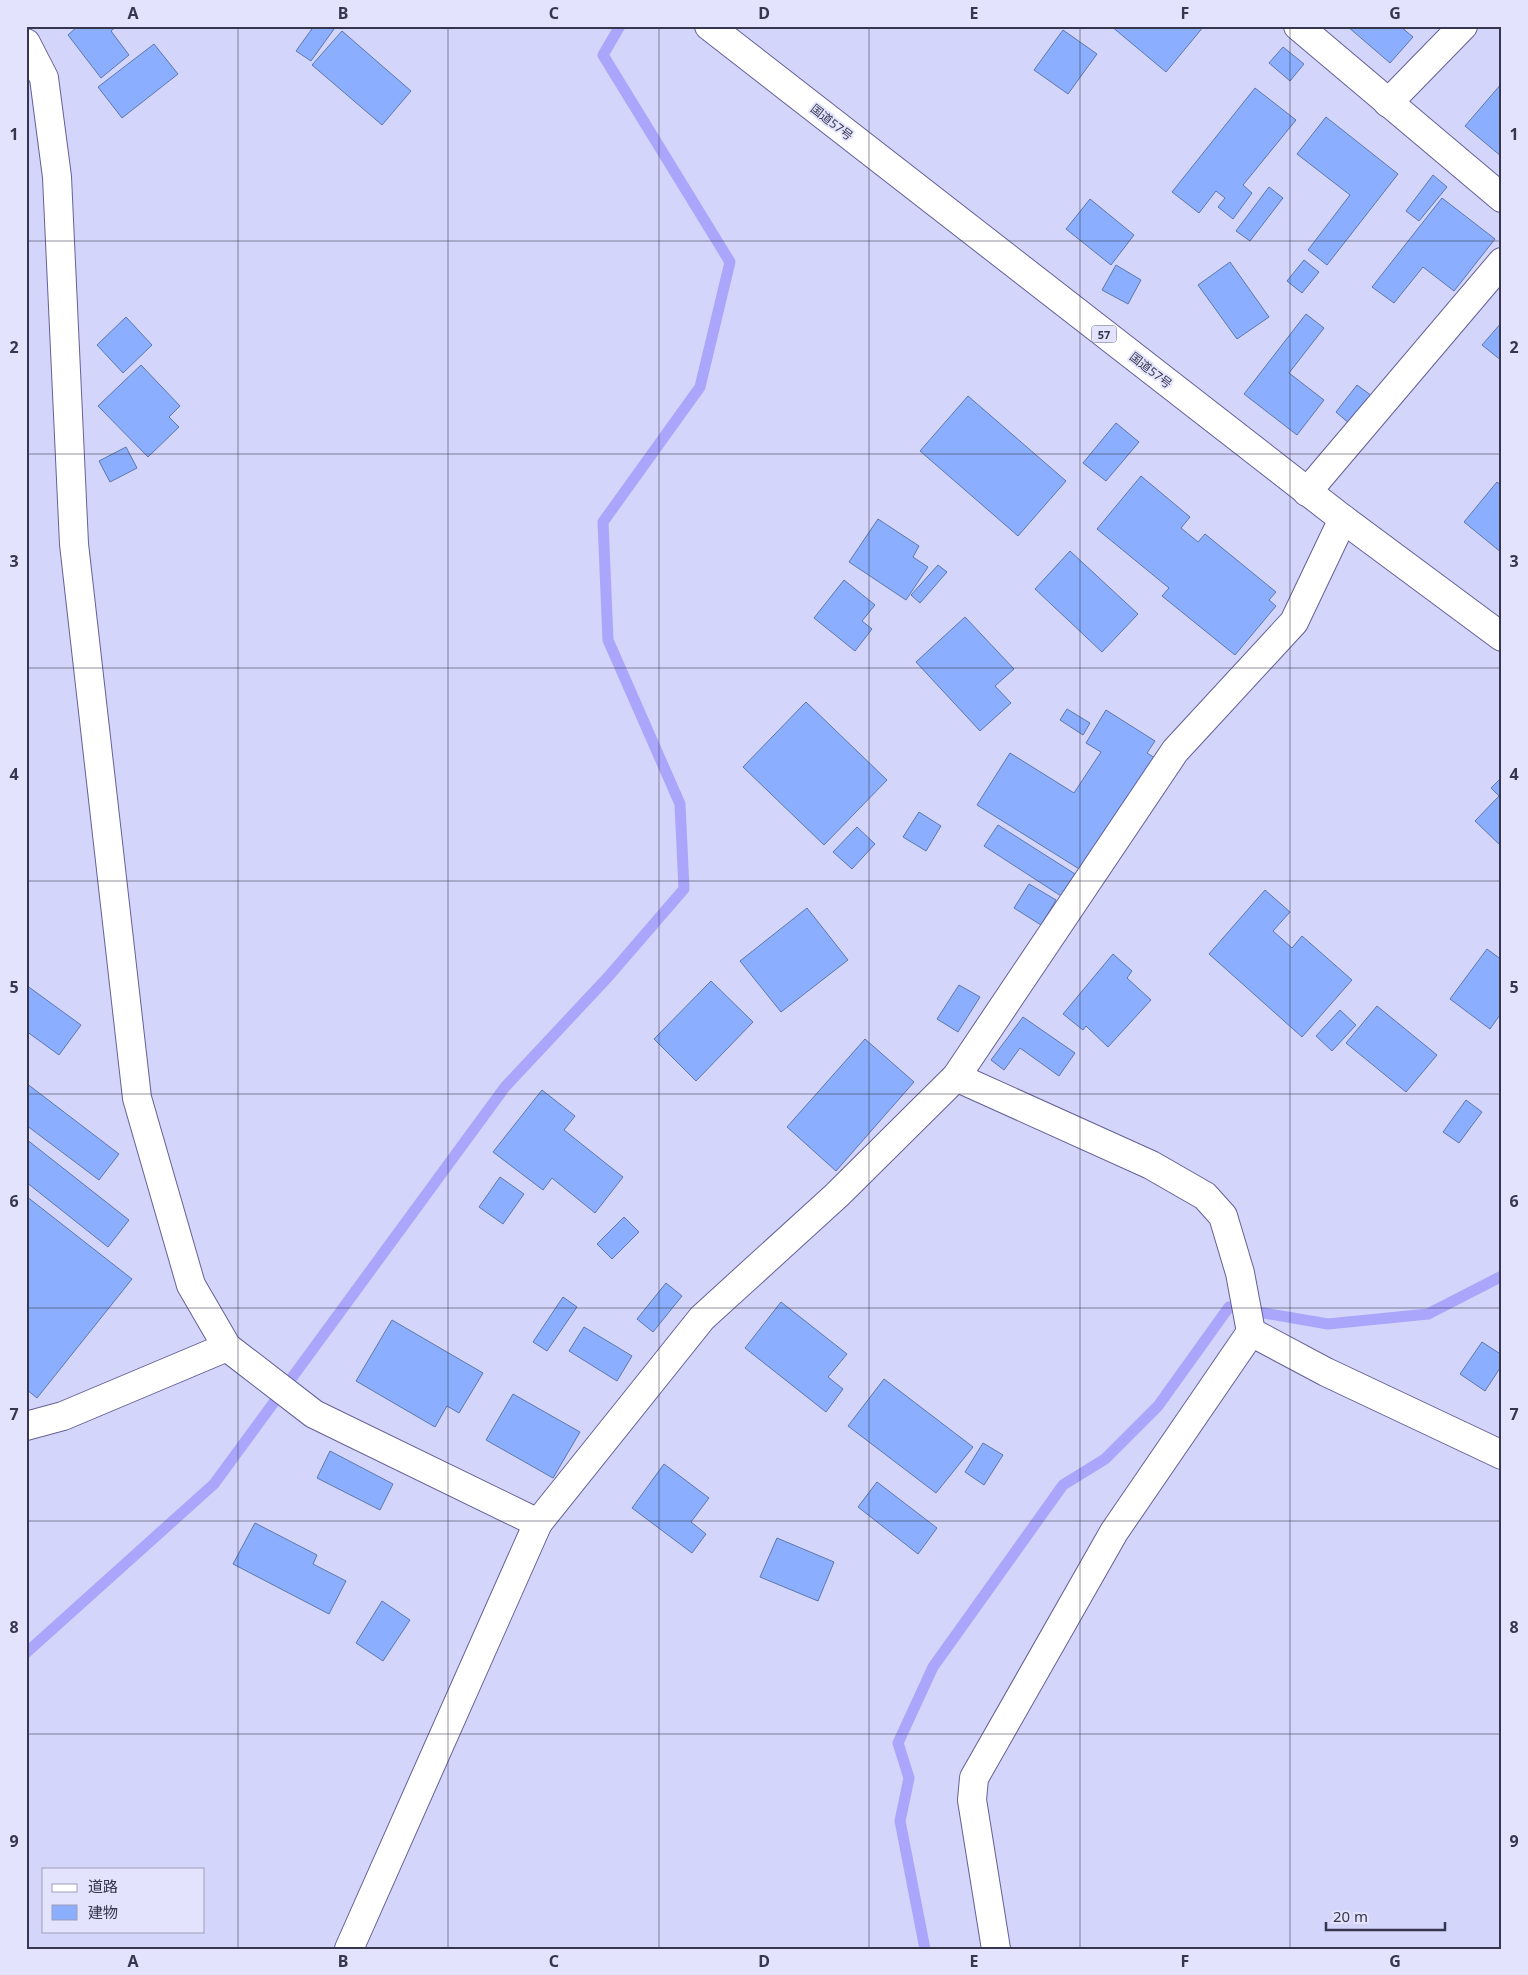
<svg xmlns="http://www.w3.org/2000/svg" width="1528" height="1975" font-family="'Noto Sans','Noto Sans JP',sans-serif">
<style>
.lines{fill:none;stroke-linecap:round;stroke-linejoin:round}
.stream{stroke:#a9a6fb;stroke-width:11}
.building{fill:#8baffe;stroke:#5e77ab}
.minor-casing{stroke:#636198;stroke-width:30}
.trunk-casing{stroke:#636198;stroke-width:30}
.minor{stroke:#fff;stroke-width:28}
.trunk{stroke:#fff;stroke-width:28}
.grid{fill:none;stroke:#36364e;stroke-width:1;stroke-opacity:0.55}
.labels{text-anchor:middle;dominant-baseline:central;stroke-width:4;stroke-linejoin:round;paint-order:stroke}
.shield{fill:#e3e3fd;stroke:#6a6a82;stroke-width:1}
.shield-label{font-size:11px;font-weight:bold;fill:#36364e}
.street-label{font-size:12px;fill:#36364e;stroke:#e3e3fd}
.neatline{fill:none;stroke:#36364e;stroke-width:2}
.grid-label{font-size:16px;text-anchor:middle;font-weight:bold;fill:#36364e}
</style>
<rect width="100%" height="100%" fill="#d4d5fa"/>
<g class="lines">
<g class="stream">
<path d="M 26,1653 L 214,1484 L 505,1087 L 608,977 L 684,889 L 680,804 L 608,640 L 603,522 L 700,387 L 730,262 L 603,55 L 620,26"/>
<path d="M 925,1949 L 900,1821 L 909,1778 L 898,1743 L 933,1667 L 1063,1485 L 1105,1459 L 1158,1406 L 1229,1307 L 1328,1324 L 1428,1314 L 1502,1276"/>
</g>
</g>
<g class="building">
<path d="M 78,26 L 117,26 L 111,31 L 129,55 L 101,78 L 68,35 Z"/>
<path d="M 314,26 L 330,26 L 334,29 L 311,61 L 296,51 Z"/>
<path d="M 1111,26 L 1204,26 L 1166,72 Z"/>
<path d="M 1347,26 L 1400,26 L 1413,37 L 1390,63 Z"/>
<path d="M 1063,30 L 1097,54 L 1068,94 L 1034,70 Z"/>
<path d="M 342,31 L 411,91 L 382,125 L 312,65 Z"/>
<path d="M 154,44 L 178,74 L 122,118 L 98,87 Z"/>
<path d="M 1283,47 L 1304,64 L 1290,81 L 1269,63 Z"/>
<path d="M 1502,83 L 1502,157 L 1465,126 Z"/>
<path d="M 1255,88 L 1296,120 L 1243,185 L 1252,193 L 1233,219 L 1218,207 L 1225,198 L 1216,191 L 1199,213 L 1172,192 Z"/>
<path d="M 1326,117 L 1398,174 L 1327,265 L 1308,250 L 1350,195 L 1297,154 Z"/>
<path d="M 1433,175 L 1447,187 L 1419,221 L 1406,211 Z"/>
<path d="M 1269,187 L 1283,198 L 1250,241 L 1236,231 Z"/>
<path d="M 1442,198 L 1495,239 L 1454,291 L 1423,267 L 1394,303 L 1372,287 Z"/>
<path d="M 1090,199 L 1134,235 L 1111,265 L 1066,229 Z"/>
<path d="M 1304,260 L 1319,272 L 1302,293 L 1287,281 Z"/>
<path d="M 1230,262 L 1269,317 L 1237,339 L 1198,285 Z"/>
<path d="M 1116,265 L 1141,280 L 1128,304 L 1102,290 Z"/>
<path d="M 1306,314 L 1324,328 L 1289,373 L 1324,400 L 1297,435 L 1244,394 Z"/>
<path d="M 126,317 L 152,345 L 123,373 L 97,345 Z"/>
<path d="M 1502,322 L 1502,361 L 1482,345 Z"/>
<path d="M 141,365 L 180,406 L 169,417 L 179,427 L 148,457 L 98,406 Z"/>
<path d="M 1357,385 L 1372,396 L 1350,424 L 1336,412 Z"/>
<path d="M 968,396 L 1066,481 L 1018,536 L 920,451 Z"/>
<path d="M 1116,423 L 1139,442 L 1106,481 L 1083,463 Z"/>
<path d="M 126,447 L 137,468 L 110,482 L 99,461 Z"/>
<path d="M 1141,476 L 1190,517 L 1181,528 L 1198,542 L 1205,534 L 1276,592 L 1269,600 L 1276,606 L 1235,655 L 1162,596 L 1169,588 L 1097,529 Z"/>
<path d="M 1497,482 L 1502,486 L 1502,553 L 1464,522 Z"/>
<path d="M 878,519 L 919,546 L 913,557 L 928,567 L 906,600 L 849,562 Z"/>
<path d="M 1070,551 L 1138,614 L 1102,652 L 1035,589 Z"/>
<path d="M 938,565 L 947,572 L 920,603 L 911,595 Z"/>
<path d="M 844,580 L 875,605 L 862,621 L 872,629 L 855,651 L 814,618 Z"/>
<path d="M 965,617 L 1014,669 L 995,686 L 1011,703 L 980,731 L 916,662 Z"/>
<path d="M 806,702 L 887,780 L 824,845 L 743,767 Z"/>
<path d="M 1067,709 L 1090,723 L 1083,735 L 1060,720 Z"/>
<path d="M 1106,710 L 1155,741 L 1147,753 L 1155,758 L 1084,872 L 977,805 L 1010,753 L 1074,793 L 1101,752 L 1086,743 Z"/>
<path d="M 1502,777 L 1502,847 L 1475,821 L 1499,796 L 1491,788 Z"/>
<path d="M 919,812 L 941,826 L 926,851 L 903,837 Z"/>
<path d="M 998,825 L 1075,874 L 1061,896 L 984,846 Z"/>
<path d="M 857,827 L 875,844 L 852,869 L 833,852 Z"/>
<path d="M 1029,884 L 1056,900 L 1041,925 L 1014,908 Z"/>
<path d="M 1265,890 L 1290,912 L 1273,931 L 1292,948 L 1302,936 L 1352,980 L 1302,1037 L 1209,954 Z"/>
<path d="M 807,908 L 848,960 L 781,1012 L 740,961 Z"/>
<path d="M 1487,949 L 1502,960 L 1502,1012 L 1490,1029 L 1450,999 Z"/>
<path d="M 1113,954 L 1132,971 L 1127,978 L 1151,1000 L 1108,1047 L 1086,1026 L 1083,1030 L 1063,1014 Z"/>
<path d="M 711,981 L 753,1022 L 696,1081 L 654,1039 Z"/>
<path d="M 26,985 L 81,1025 L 59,1055 L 26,1031 Z"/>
<path d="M 959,985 L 980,997 L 958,1032 L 937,1019 Z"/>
<path d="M 1377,1006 L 1437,1055 L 1406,1092 L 1346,1043 Z"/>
<path d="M 1340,1010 L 1356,1025 L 1332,1051 L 1316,1036 Z"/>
<path d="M 1023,1017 L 1075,1053 L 1059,1076 L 1020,1048 L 1004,1070 L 991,1060 Z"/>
<path d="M 865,1039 L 914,1082 L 836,1171 L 787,1127 Z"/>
<path d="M 26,1083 L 119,1154 L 99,1180 L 26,1125 Z"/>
<path d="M 542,1090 L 575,1116 L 564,1130 L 623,1177 L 595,1213 L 552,1178 L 543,1190 L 493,1152 Z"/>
<path d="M 1466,1100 L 1482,1112 L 1459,1143 L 1443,1132 Z"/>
<path d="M 26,1139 L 129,1220 L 108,1247 L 26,1182 Z"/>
<path d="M 500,1177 L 524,1194 L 503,1224 L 479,1207 Z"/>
<path d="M 26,1196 L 132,1279 L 37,1398 L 26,1389 Z"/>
<path d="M 624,1217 L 639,1232 L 612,1259 L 597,1244 Z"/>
<path d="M 666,1283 L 682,1296 L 653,1332 L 637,1319 Z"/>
<path d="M 563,1297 L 577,1307 L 547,1351 L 533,1342 Z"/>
<path d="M 781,1302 L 847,1354 L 828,1377 L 843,1389 L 826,1412 L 745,1348 Z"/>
<path d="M 392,1320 L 483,1373 L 459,1413 L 447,1406 L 435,1427 L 356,1381 Z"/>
<path d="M 584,1327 L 632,1356 L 617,1381 L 569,1351 Z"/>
<path d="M 1482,1342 L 1502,1355 L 1502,1365 L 1485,1391 L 1460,1374 Z"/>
<path d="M 884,1379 L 973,1447 L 936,1493 L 848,1426 Z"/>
<path d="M 513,1394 L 580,1432 L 553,1478 L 486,1440 Z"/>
<path d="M 983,1443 L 1003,1455 L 984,1485 L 965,1472 Z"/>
<path d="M 330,1451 L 393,1484 L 380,1510 L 317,1478 Z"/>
<path d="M 664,1464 L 709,1498 L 691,1522 L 706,1534 L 692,1553 L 632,1508 Z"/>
<path d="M 877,1482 L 937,1528 L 918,1554 L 858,1507 Z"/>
<path d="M 255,1523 L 317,1555 L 313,1564 L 346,1581 L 329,1614 L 233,1564 Z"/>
<path d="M 777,1538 L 834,1562 L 818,1601 L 760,1577 Z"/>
<path d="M 382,1601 L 410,1620 L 383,1661 L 356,1643 Z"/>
</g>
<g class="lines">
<defs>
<g id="minor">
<path d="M 1298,26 L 1502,198"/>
<path d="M 26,43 L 44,78 L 57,177 L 74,544 L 137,1098 L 191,1285 L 227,1347 L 314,1414 L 538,1523"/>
<path d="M 1388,103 L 1463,26"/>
<path d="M 1307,492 L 1502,262"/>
<path d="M 956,1077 L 1151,1165 L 1205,1196 L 1223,1216 L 1240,1273 L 1251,1332 L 1326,1372 L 1502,1455"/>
<path d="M 26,1426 L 63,1416 L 227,1347"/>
<path d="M 349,1949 L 538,1523 L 702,1318 L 837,1195 L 956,1077 L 1175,751 L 1294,622 L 1343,519"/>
<path d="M 996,1949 L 972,1800 L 974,1778 L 1114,1532 L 1251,1332"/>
</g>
<path id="trunk" d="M 709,26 L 1343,519 L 1502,637"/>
</defs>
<use href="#minor" class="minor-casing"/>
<use href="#trunk" class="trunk-casing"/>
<use href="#minor" class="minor"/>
<use href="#trunk" class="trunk"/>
</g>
<path class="grid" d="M 238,26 L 238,1949M 448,26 L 448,1949M 659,26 L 659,1949M 869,26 L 869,1949M 1080,26 L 1080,1949M 1290,26 L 1290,1949M 26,241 L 1502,241M 26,454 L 1502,454M 26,668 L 1502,668M 26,881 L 1502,881M 26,1094 L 1502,1094M 26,1308 L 1502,1308M 26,1521 L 1502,1521M 26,1734 L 1502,1734"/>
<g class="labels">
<rect class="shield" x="1091.5" y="325.5" width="25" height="17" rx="4"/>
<g class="shield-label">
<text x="1104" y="334">57</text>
</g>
<g class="street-label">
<text transform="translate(832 122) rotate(38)">国道57号</text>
<text transform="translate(1151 370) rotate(38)">国道57号</text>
</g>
</g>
<rect width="1528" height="1975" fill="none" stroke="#e3e3fd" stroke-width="55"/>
<rect x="42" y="1868" width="162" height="65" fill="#e3e3fd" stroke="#9e9eb7"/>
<rect x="52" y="1884" width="25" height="8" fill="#ffffff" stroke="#9e9eb7"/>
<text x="88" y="1892" font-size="15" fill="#36364e">道路</text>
<rect x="52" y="1905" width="25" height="15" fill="#8baffe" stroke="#9e9eb7"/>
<text x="88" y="1918" font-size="15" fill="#36364e">建物</text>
<path d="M1326 1922v8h119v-8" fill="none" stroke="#36364e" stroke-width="2.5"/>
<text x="1333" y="1922" font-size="15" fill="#36364e" stroke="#e3e3fd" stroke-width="4" paint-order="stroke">20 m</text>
<rect x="28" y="28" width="1472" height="1920" class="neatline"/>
<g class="grid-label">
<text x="133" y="19">A</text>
<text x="343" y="19">B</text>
<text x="554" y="19">C</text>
<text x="764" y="19">D</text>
<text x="974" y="19">E</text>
<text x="1185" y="19">F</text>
<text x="1395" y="19">G</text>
<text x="14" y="140">1</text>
<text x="1514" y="140">1</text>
<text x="14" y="353">2</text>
<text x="1514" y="353">2</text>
<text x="14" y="567">3</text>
<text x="1514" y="567">3</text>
<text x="14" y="780">4</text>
<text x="1514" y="780">4</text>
<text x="14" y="993">5</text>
<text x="1514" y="993">5</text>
<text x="14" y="1207">6</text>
<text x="1514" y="1207">6</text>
<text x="14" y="1420">7</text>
<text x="1514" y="1420">7</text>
<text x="14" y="1633">8</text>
<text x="1514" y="1633">8</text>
<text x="14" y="1847">9</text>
<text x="1514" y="1847">9</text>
<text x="133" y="1967">A</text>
<text x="343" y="1967">B</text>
<text x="554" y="1967">C</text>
<text x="764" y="1967">D</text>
<text x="974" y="1967">E</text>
<text x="1185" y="1967">F</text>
<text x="1395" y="1967">G</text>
</g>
</svg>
